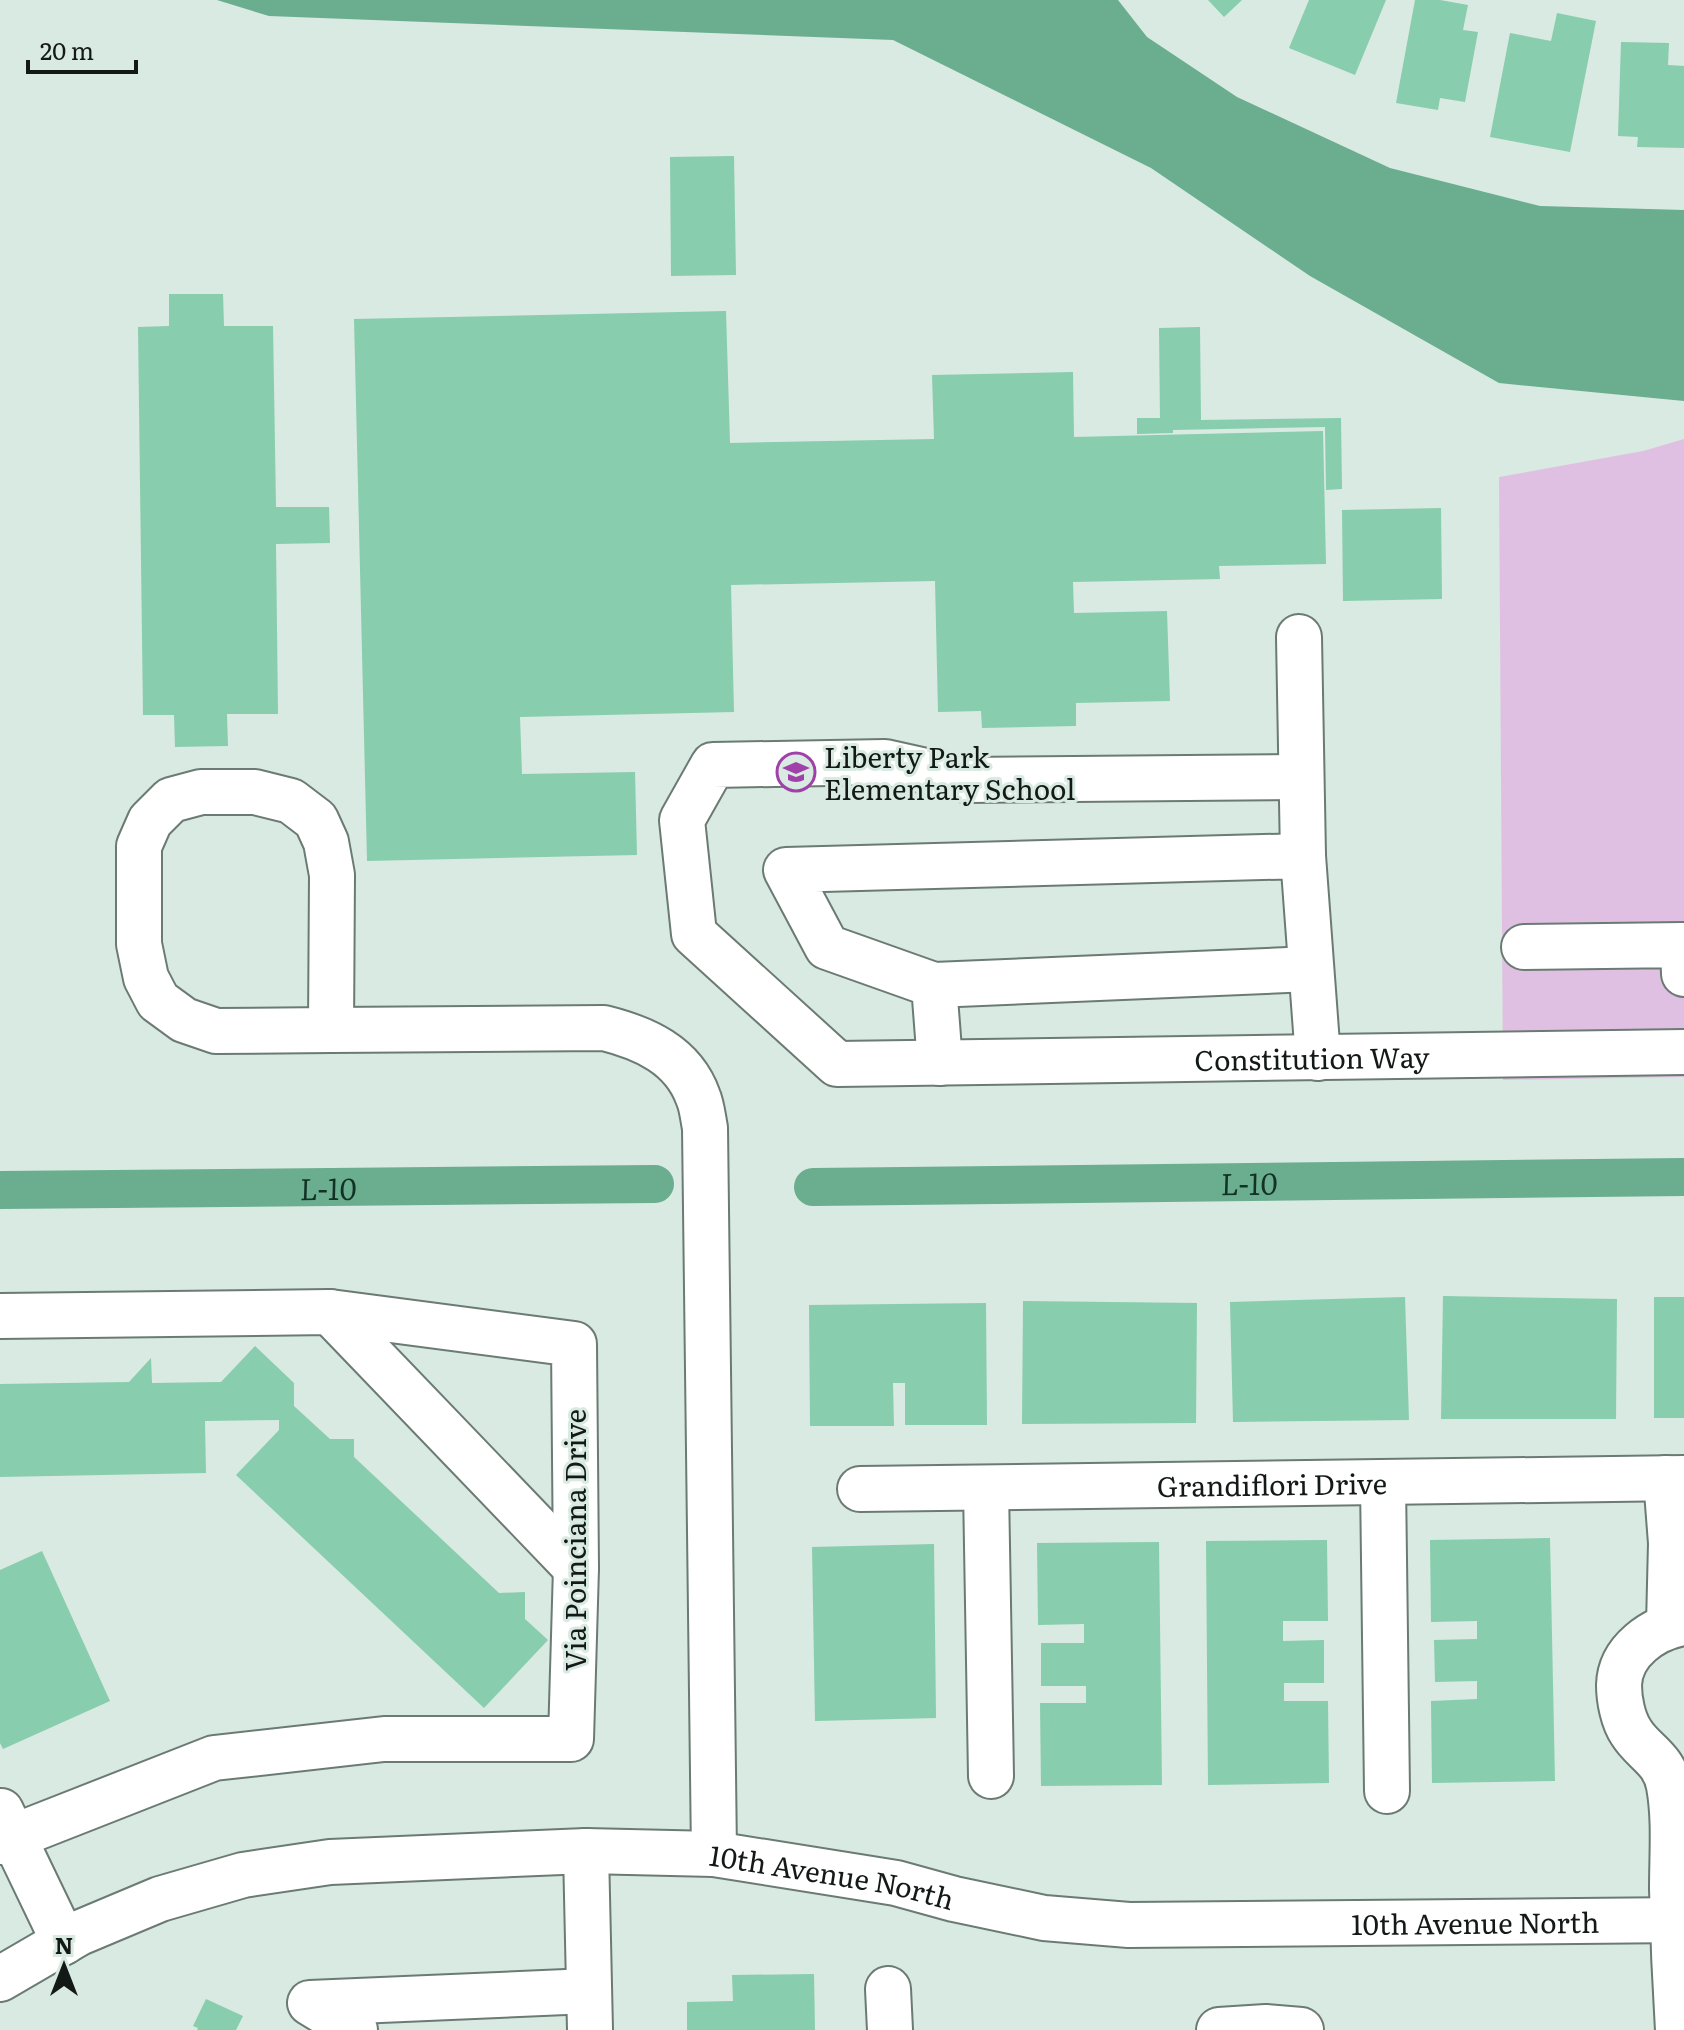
<svg xmlns="http://www.w3.org/2000/svg" width="1684" height="2030" font-family="Literata,serif">
<style>
.green{fill:#e0c0e2}
.water{fill:#6aad8f}
.lines{fill:none;stroke-linecap:round;stroke-linejoin:round}
.canal{stroke:#6aad8f;stroke-width:38}
.building{fill:#88cdad}
.minor-casing{stroke:#6b7b73;stroke-width:48}
.minor{stroke:#fff;stroke-width:44}
.labels{text-anchor:middle;dominant-baseline:central;stroke-width:6;stroke-linejoin:round;paint-order:stroke}
.poi-label{font-size:28px;fill:#131916;stroke:#d8eae1;text-anchor:start}
.street-label{font-size:28px;fill:#131916;stroke:#d8eae1}
.water-label{font-size:30px;font-style:italic;fill:#123225;stroke:#d8eae1}
</style>
<rect width="100%" height="100%" fill="#d8eae1"/>
<path class="green" d="M 1684,439 L 1684,1077 L 1503,1080 L 1499,477 L 1643,451 Z"/>
<path class="water" d="M 217,0 L 1118,0 L 1147,37 L 1237,97 L 1390,168 L 1540,206 L 1684,210 L 1684,401 L 1499,383 L 1310,276 L 1151,168 L 893,40 L 269,16 Z"/>
<g class="lines">
<g class="canal">
<path id="s1" d="M 813,1187 L 1684,1177"/>
<path id="s2" d="M 0,1190 L 655,1184"/>
</g>
</g>
<g class="building">
<path d="M 1208,0 L 1242,0 L 1224,17 Z"/>
<path d="M 1309,0 L 1386,0 L 1355,75 L 1289,48 Z"/>
<path d="M 1415,0 L 1440,0 L 1468,5 L 1463,30 L 1478,32 L 1465,102 L 1440,98 L 1438,110 L 1396,103 Z"/>
<path d="M 1557,13 L 1596,21 L 1570,152 L 1490,137 L 1510,33 L 1551,41 Z"/>
<path d="M 1621,42 L 1669,43 L 1668,65 L 1684,66 L 1684,148 L 1637,147 L 1638,137 L 1618,136 Z"/>
<path d="M 734,156 L 736,275 L 671,276 L 670,157 Z"/>
<path d="M 169,294 L 223,294 L 224,326 L 273,326 L 276,507 L 329,507 L 330,543 L 276,544 L 278,714 L 227,714 L 228,746 L 175,747 L 174,715 L 143,715 L 138,327 L 169,326 Z"/>
<path d="M 726,311 L 730,443 L 934,439 L 932,375 L 1073,372 L 1074,437 L 1323,431 L 1326,564 L 1219,566 L 1220,579 L 1073,582 L 1074,613 L 1167,611 L 1170,701 L 1076,703 L 1076,726 L 982,728 L 981,711 L 938,712 L 935,581 L 731,585 L 734,712 L 520,717 L 522,774 L 635,772 L 637,855 L 367,861 L 354,319 Z"/>
<path d="M 1200,327 L 1201,420 L 1341,418 L 1342,489 L 1326,490 L 1325,427 L 1173,430 L 1173,433 L 1137,434 L 1137,418 L 1160,418 L 1159,328 Z"/>
<path d="M 1441,508 L 1442,599 L 1343,601 L 1342,510 Z"/>
<path d="M 1443,1296 L 1617,1299 L 1616,1419 L 1441,1419 Z"/>
<path d="M 1405,1297 L 1409,1420 L 1233,1422 L 1230,1302 Z"/>
<rect x="1654" y="1297" width="30" height="121"/>
<path d="M 1023,1301 L 1197,1303 L 1196,1423 L 1022,1424 Z"/>
<path d="M 986,1303 L 987,1425 L 905,1425 L 905,1383 L 893,1383 L 894,1426 L 810,1426 L 809,1305 Z"/>
<path d="M 255,1346 L 294,1383 L 294,1406 L 330,1439 L 354,1439 L 354,1457 L 499,1593 L 525,1592 L 525,1619 L 548,1640 L 484,1708 L 236,1475 L 279,1430 L 279,1420 L 205,1421 L 206,1473 L 0,1477 L 0,1384 L 129,1382 L 151,1358 L 152,1383 L 221,1382 Z"/>
<path d="M 1550,1538 L 1555,1781 L 1432,1783 L 1431,1701 L 1477,1699 L 1477,1681 L 1435,1682 L 1434,1640 L 1477,1639 L 1477,1621 L 1431,1622 L 1430,1540 Z"/>
<path d="M 1327,1540 L 1328,1621 L 1283,1621 L 1283,1641 L 1324,1640 L 1324,1683 L 1284,1683 L 1284,1701 L 1328,1701 L 1329,1783 L 1208,1785 L 1206,1541 Z"/>
<path d="M 1159,1542 L 1162,1785 L 1041,1786 L 1040,1703 L 1086,1703 L 1086,1686 L 1041,1686 L 1041,1643 L 1084,1643 L 1084,1624 L 1038,1625 L 1037,1543 Z"/>
<path d="M 934,1544 L 936,1718 L 815,1721 L 812,1547 Z"/>
<path d="M 42,1551 L 110,1701 L 3,1749 L 0,1743 L 0,1570 Z"/>
<path d="M 814,1974 L 815,2030 L 687,2030 L 687,2002 L 733,2001 L 732,1975 Z"/>
<path d="M 206,1999 L 243,2016 L 236,2030 L 197,2030 L 198,2028 L 193,2026 Z"/>
</g>
<g class="lines">
<defs>
<g id="minor">
<path d="M 1299,637 L 1303,856"/>
<path id="s3" d="M 1301,777 L 966,780 L 885,762 L 713,765 L 682,820 L 694,934 L 837,1064 L 1684,1052"/>
<path d="M 1524,947 L 1683,945 L 1684,974"/>
<path d="M 934,985 L 1311,969"/>
<path d="M 331,1030 L 332,875 L 326,842 L 316,820 L 291,801 L 255,792 L 201,792 L 171,800 L 150,821 L 139,846 L 139,944 L 146,978 L 158,1001 L 184,1020 L 216,1031 L 331,1030 L 604,1028 C 644,1038 683,1055 698,1097 C 702,1106 703,1118 705,1128 L 714,1854"/>
<path d="M 940,1063 L 934,985 L 827,947 L 786,870 L 1303,856 L 1318,1058"/>
<path d="M 330,1312 L 576,1568"/>
<path d="M 0,1316 L 330,1312 L 574,1344 L 576,1568 L 571,1739 L 384,1739 L 214,1758 L 0,1842"/>
<path d="M 1666,1478 L 1671,1543 L 1669,1625"/>
<path d="M 1383,1482 L 1387,1791"/>
<path d="M 986,1488 L 991,1776"/>
<path id="s4" d="M 860,1489 L 1684,1478"/>
<path d="M 1,1811 L 64,1942"/>
<path d="M 586,1851 L 590,2030"/>
<path id="s5" d="M 0,1979 L 79,1933 L 160,1899 L 243,1875 L 330,1862 L 586,1851 L 714,1854 L 896,1883 L 954,1899 L 1044,1918 L 1129,1925 L 1684,1920"/>
<path d="M 888,1989 L 890,2030"/>
<path d="M 355,2030 L 310,2003 L 589,1991"/>
<path d="M 1219,2030 L 1266,2027 L 1301,2030"/>
<path d="M 1678,2030 C 1675,1983 1673,1936 1672,1889 C 1672,1855 1675,1819 1669,1786 C 1664,1758 1643,1752 1631,1732 C 1623,1720 1619,1700 1619,1685 C 1620,1651 1653,1628 1684,1623"/>
</g>
</defs>
<use href="#minor" class="minor-casing"/>
<use href="#minor" class="minor"/>
</g>
<defs>
<symbol id="school-ring" viewBox="-11 -11 22 22"><circle r="9.5" fill="#d8eae1" stroke="#a041a9" stroke-width="1.5"/><path d="M0-5L7-2L0 1L-7-2ZM-4 1L0 2.5L4 1V4Q0 6-4 4Z" fill="#a041a9"/></symbol>
</defs>
<g fill-rule="evenodd">
<use href="#school-ring" x="774" y="750" width="44" height="44"/>
</g>
<g class="labels">
<g class="poi-label">
<text x="824" y="756">Liberty Park<tspan x="824" dy="32">Elementary School</tspan></text>
</g>
<g class="street-label">
<text stroke="none"><textPath href="#s3" startOffset="1436">Constitution Way</textPath></text>
<text stroke="none"><textPath href="#s4" startOffset="412">Grandiflori Drive</textPath></text>
<text transform="translate(574 1540) rotate(-90)">Via Poinciana Drive</text>
<text stroke="none"><textPath href="#s5" startOffset="858">10th Avenue North</textPath></text>
<text stroke="none"><textPath href="#s5" startOffset="1506">10th Avenue North</textPath></text>
</g>
<g class="water-label">
<text stroke="none"><textPath href="#s1" startOffset="436">L-10</textPath></text>
<text stroke="none"><textPath href="#s2" startOffset="328">L-10</textPath></text>
</g>
</g>
<g transform="translate(64 1966)" stroke="#d8eae1" stroke-width="6" paint-order="stroke">
<path d="M0-6L14 30L0 20L-14 30Z" fill="#131916"/>
<text y="-12" font-size="22" font-weight="bold" text-anchor="middle" fill="#131916">N</text>
</g>
<path d="M28 60v12h108v-12" fill="none" stroke="#131916" stroke-width="4"/>
<text x="40" y="60" font-size="24" fill="#131916" stroke="#d8eae1" stroke-width="6" paint-order="stroke">20 m</text>
</svg>
